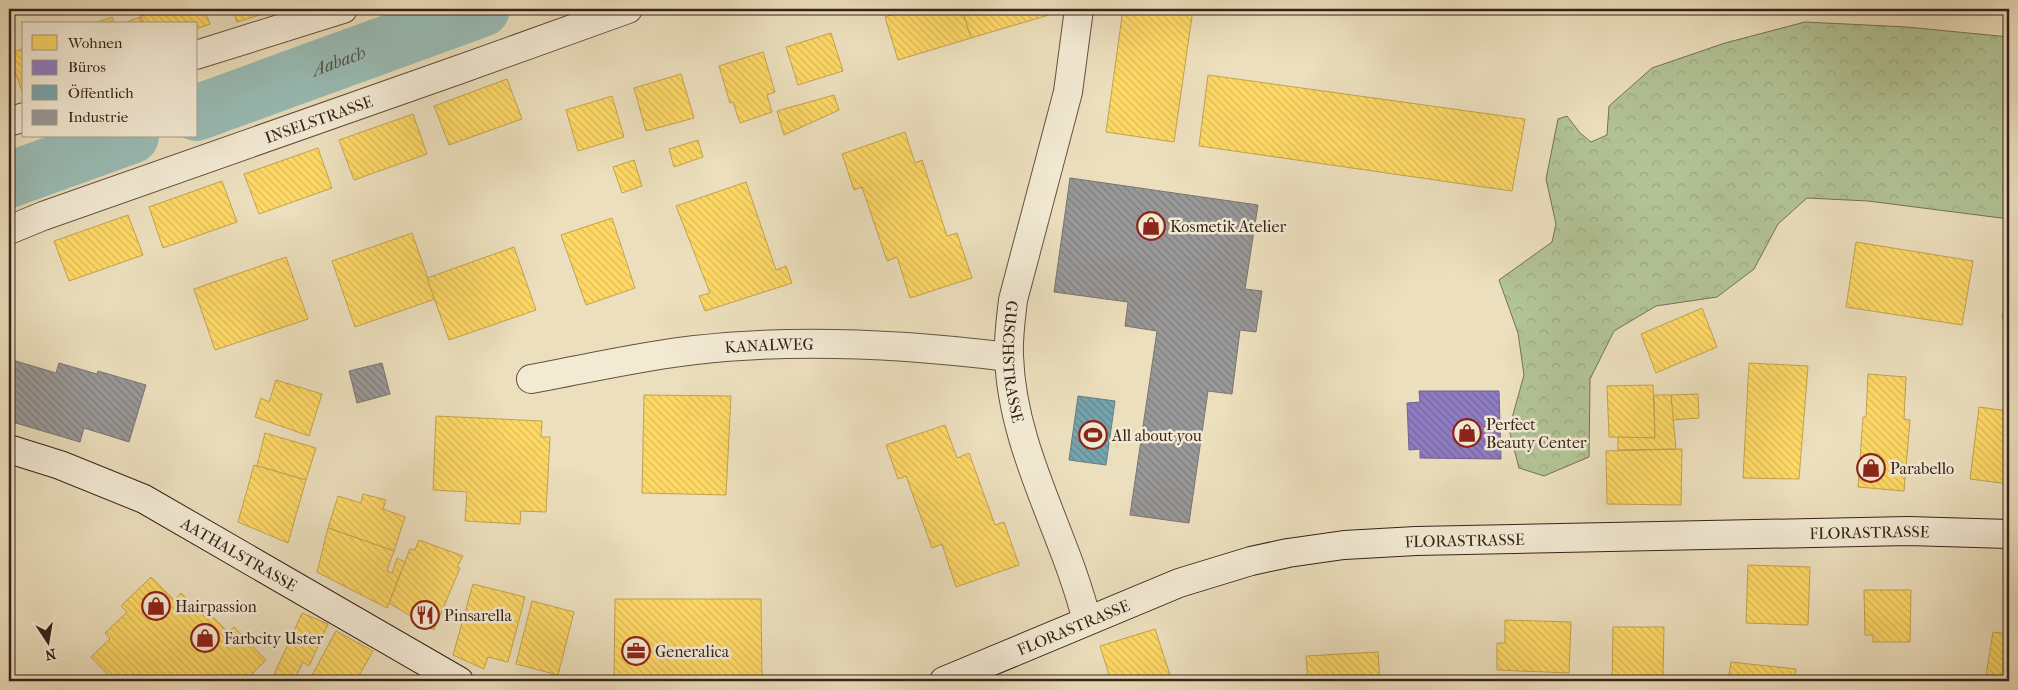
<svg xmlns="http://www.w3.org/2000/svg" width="2018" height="690" font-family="'IM FELL French Canon',serif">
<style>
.forest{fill:url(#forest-crowns);stroke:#747257}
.homes{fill:url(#homes-back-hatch);stroke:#c3a24f}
.offices{fill:url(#offices-back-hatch);stroke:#746190}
.public{fill:url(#public-back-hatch);stroke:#637e82}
.industry{fill:url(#industry-back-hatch);stroke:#7b7573}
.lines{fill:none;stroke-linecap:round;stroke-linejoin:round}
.river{stroke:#99bcb5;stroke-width:56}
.minor-casing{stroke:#645142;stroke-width:30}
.secondary-casing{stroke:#362219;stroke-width:30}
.minor{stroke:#f3ead4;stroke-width:28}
.secondary{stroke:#f3ead4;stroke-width:28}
.labels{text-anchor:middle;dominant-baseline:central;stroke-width:5;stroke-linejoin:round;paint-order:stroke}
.street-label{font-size:16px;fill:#362219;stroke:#f3ead4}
.poi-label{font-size:16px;fill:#362219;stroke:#f3ead4;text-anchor:start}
.water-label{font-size:18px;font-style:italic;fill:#545048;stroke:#f3ead4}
</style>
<defs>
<pattern id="forest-crowns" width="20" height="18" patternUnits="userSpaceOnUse" patternTransform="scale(1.25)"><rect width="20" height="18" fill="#b2c395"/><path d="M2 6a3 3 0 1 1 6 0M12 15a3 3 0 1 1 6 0" fill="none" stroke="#9aa780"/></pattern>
<pattern id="homes-back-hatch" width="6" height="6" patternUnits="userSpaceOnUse" patternTransform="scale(1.25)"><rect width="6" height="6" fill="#ffd966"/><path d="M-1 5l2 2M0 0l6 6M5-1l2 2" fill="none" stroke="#dbba58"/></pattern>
<pattern id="offices-back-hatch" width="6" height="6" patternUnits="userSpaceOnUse" patternTransform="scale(1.25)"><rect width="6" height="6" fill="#8e7cc3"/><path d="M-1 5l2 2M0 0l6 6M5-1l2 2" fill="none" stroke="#75659e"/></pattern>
<pattern id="public-back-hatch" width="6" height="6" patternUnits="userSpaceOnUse" patternTransform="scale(1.25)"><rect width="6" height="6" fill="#76a5af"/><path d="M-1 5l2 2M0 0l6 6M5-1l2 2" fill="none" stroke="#62868e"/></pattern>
<pattern id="industry-back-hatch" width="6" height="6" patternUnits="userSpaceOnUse" patternTransform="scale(1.25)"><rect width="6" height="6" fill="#999"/><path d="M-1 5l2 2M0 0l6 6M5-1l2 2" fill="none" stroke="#7e7c7c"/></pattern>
</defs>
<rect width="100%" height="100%" fill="#ecdfbd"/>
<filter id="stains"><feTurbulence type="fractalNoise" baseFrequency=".004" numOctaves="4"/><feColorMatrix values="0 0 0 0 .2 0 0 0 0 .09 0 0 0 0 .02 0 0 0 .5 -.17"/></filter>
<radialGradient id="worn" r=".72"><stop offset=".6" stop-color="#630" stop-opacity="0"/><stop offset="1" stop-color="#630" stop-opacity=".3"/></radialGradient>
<path class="forest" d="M 1805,22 L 1907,27 L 2009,37 L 2009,219 L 1868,201 L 1807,198 L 1778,224 L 1754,269 L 1717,297 L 1656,306 L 1614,331 L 1590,379 L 1589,457 L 1544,476 L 1519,468 L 1509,429 L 1524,375 L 1518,333 L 1499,280 L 1552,242 L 1556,224 L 1546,179 L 1558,119 L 1567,116 L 1580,133 L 1591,142 L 1607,135 L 1609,106 L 1652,68 L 1725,43 Z"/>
<g class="homes">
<path d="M 163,9 L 204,9 L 210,24 L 196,29 L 196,24 L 144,24 L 141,16 Z"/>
<path d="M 232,9 L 268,9 L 269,12 L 237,22 Z"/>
<path d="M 911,9 L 962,9 L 971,38 L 898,60 L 885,17 Z"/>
<path d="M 962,9 L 1050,9 L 1052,14 L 971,38 Z"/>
<path d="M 1123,9 L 1193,9 L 1174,142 L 1106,132 Z"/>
<path d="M 112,17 L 115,24 L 92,24 Z"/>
<path d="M 140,17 L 142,24 L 122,24 Z"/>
<path d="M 831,33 L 843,71 L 798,85 L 786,47 Z"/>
<path d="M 24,48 L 24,97 L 9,54 Z"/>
<path d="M 763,52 L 775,92 L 767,95 L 772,112 L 740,123 L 733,102 L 730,103 L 719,66 Z"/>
<path d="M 681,74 L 694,118 L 646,131 L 634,88 Z"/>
<path d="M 1208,75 L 1525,119 L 1512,191 L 1199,146 Z"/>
<path d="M 507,79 L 522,119 L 449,145 L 434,106 Z"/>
<path d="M 834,95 L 839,110 L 784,135 L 777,111 Z"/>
<path d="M 612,96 L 624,137 L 578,151 L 566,110 Z"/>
<path d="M 413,114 L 427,154 L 354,180 L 339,140 Z"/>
<path d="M 905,132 L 915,163 L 922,160 L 947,236 L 957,233 L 972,278 L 910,298 L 897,257 L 887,261 L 862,187 L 854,190 L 842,154 Z"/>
<path d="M 698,140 L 703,157 L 674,167 L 669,149 Z"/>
<path d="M 318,148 L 332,188 L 259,214 L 244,174 Z"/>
<path d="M 634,160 L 642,186 L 622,193 L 613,167 Z"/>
<path d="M 222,181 L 237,222 L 163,248 L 149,207 Z"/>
<path d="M 746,182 L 776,270 L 786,266 L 792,283 L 705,311 L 699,296 L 710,293 L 676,206 Z"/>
<path d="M 128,215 L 143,255 L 69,281 L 54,241 Z"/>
<path d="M 612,218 L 635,288 L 586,305 L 561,235 Z"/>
<path d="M 412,233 L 435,299 L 355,327 L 332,261 Z"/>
<path d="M 1856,242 L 1973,261 L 1962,325 L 1846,307 Z"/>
<path d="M 514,247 L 536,310 L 449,340 L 427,278 Z"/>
<path d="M 286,257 L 308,319 L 215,350 L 194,289 Z"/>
<path d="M 2009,275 L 2009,319 L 2002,318 Z"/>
<path d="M 1702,308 L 1717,347 L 1656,373 L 1641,334 Z"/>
<path d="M 1749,363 L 1808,366 L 1799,479 L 1743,478 Z"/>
<path d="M 1868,374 L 1906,377 L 1904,419 L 1910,420 L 1904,491 L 1858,487 L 1863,417 L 1866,417 Z"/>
<path d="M 276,380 L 322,394 L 309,436 L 255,417 L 261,398 L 269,402 Z"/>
<path d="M 1653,385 L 1655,438 L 1609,437 L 1607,386 Z"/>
<path d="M 1698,394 L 1699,418 L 1672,420 L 1671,395 Z"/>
<path d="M 644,395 L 731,396 L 726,495 L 642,493 Z"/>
<path d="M 1654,395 L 1671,395 L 1676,449 L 1618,450 L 1618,437 L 1655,438 Z"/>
<path d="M 1979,407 L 2009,411 L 2009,484 L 1970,479 Z"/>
<path d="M 436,416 L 542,421 L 541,437 L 550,437 L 546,512 L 521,511 L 520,524 L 465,521 L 467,492 L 433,490 Z"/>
<path d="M 945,425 L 957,458 L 969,453 L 995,525 L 1004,522 L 1019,565 L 956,587 L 942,544 L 932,548 L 906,476 L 898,479 L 886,445 Z"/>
<path d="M 265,433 L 316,448 L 306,480 L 257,466 Z"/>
<path d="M 1682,449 L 1681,505 L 1607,504 L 1606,451 Z"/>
<path d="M 254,465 L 306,480 L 288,543 L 238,522 Z"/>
<path d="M 363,494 L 386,500 L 383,509 L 405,517 L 394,551 L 328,528 L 338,496 L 361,503 Z"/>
<path d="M 328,528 L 394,551 L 387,571 L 392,573 L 397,558 L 405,562 L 387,608 L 317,572 Z"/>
<path d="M 419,540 L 463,556 L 457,567 L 460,568 L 434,630 L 389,603 L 410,549 L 415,550 Z"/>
<path d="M 1748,565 L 1810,567 L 1808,625 L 1746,623 Z"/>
<path d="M 151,577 L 174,600 L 181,593 L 201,614 L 205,609 L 228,632 L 234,627 L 266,660 L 245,681 L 112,681 L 113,680 L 91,657 L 110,639 L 105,633 L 127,612 L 121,606 Z"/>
<path d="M 473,584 L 525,597 L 508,662 L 488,657 L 484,669 L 453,655 Z"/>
<path d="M 1864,590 L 1911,590 L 1910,642 L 1873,642 L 1873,635 L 1865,635 Z"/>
<path d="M 615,599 L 761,599 L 762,681 L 614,679 Z"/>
<path d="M 532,601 L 574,612 L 558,675 L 516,664 Z"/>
<path d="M 302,613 L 328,624 L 309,666 L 303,662 L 294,681 L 277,681 L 272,679 Z"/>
<path d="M 1505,620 L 1571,622 L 1569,673 L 1497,670 L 1497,643 L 1505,643 Z"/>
<path d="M 1613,627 L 1664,627 L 1663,676 L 1636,676 L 1636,681 L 1612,681 Z"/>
<path d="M 1155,629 L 1172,681 L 1111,681 L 1100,646 Z"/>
<path d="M 336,631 L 373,651 L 356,681 L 309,681 Z"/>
<path d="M 1993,632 L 2009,634 L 2009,681 L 1985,681 Z"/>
<path d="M 1378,652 L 1380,681 L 1308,681 L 1306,656 Z"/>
<path d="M 1731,662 L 1796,669 L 1794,681 L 1728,681 Z"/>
</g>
<path class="offices" d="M 1419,391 L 1499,391 L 1501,459 L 1420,458 L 1420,449 L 1409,450 L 1407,403 L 1420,402 Z"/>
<path class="public" d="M 1078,396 L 1115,401 L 1106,465 L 1069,460 Z"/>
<g class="industry">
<path d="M 1070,178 L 1258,205 L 1245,289 L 1262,291 L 1256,332 L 1240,330 L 1232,394 L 1208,391 L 1189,523 L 1130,515 L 1157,331 L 1125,326 L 1128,302 L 1054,292 Z"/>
<path d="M 9,359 L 56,373 L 59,363 L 97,374 L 98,371 L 146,385 L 129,442 L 84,428 L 80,442 L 9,421 Z"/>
<path d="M 382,363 L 390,394 L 357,403 L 349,371 Z"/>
</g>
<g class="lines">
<g class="river">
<path id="s1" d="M 196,113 L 482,9"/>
<path d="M 9,180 L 131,136"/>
</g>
<defs>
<g id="minor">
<path id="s2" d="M 1079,9 L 1068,92 L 1013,300 C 1011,319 1008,337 1009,356 C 1012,450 1065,532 1087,621"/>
<path d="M 196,55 L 343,9"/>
<path d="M 9,122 L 24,117"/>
<path id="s3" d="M 9,230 L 43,216 L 458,70 L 628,9"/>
<path id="s4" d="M 531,379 C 586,369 641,356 695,350 C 799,338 905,344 1009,357"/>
</g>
<g id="secondary">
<path id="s5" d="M 9,449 L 60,465 L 144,499 L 459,681"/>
<path id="s6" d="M 944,681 L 1179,583 L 1251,561 L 1288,553 L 1344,545 L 1416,541 L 1908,531 L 2009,534"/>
</g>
</defs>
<use href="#minor" class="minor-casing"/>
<use href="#secondary" class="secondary-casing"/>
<use href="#minor" class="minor"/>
<use href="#secondary" class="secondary"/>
</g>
<defs>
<symbol id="shop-ring" viewBox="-11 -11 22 22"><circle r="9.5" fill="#f3ead4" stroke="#8f2418" stroke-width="1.5"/><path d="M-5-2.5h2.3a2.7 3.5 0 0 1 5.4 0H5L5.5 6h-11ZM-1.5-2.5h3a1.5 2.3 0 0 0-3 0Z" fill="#8f2418"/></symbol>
<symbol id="stadium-ring" viewBox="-11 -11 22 22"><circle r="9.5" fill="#f3ead4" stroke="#8f2418" stroke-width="1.5"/><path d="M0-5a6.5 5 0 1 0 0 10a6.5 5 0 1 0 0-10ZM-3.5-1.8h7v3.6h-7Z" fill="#8f2418"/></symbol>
<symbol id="restaurant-ring" viewBox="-11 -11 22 22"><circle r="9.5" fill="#f3ead4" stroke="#8f2418" stroke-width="1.5"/><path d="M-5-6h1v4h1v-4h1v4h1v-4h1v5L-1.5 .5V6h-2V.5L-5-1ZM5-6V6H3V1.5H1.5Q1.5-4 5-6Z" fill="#8f2418"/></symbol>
<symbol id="office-ring" viewBox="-11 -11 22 22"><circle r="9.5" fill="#f3ead4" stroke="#8f2418" stroke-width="1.5"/><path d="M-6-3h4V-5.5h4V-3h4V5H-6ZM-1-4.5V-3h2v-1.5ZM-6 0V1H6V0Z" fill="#8f2418"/></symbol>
</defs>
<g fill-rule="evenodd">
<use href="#shop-ring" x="1135" y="210" width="32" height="32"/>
<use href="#shop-ring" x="1451" y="417" width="32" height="32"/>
<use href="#stadium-ring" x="1077" y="419" width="32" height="32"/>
<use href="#shop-ring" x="1855" y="452" width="32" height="32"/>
<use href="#shop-ring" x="140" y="590" width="32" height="32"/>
<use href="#restaurant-ring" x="409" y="599" width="32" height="32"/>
<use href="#shop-ring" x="189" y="622" width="32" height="32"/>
<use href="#office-ring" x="620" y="635" width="32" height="32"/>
</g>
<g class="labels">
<g class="street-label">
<text stroke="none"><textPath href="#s3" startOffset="329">INSELSTRASSE</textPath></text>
<text stroke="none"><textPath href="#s4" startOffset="241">KANALWEG</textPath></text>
<text stroke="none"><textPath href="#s2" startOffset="361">GUSCHSTRASSE</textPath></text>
<text stroke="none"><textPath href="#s6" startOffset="950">FLORASTRASSE</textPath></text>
<text stroke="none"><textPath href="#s6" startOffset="545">FLORASTRASSE</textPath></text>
<text stroke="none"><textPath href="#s5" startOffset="254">AATHALSTRASSE</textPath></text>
<text stroke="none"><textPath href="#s6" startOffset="140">FLORASTRASSE</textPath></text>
</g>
<g class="poi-label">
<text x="1170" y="226">Kosmetik Atelier</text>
<text x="1486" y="424">Perfect<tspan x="1486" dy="18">Beauty Center</tspan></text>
<text x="1112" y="435">All about you</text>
<text x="1890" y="468">Parabello</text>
<text x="175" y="606">Hairpassion</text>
<text x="444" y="615">Pinsarella</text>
<text x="224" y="638">Farbcity Uster</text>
<text x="655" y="651">Generalica</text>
</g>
<g class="water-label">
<text stroke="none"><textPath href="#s1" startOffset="152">Aabach</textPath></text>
</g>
</g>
<rect width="2018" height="690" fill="none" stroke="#ecdfbd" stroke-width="30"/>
<rect x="10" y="10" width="1998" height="670" fill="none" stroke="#362219" stroke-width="2.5"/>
<rect x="15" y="15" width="1988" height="660" fill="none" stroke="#362219"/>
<rect x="22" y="22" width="175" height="115" fill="#f3ead4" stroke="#a79a89"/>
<rect x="32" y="35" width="25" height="15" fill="#ffd966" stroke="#a79a89"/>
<text x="68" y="48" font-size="15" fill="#362219">Wohnen</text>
<rect x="32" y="60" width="25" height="15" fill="#8e7cc3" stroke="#a79a89"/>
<text x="68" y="72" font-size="15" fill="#362219">Büros</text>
<rect x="32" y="85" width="25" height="15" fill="#76a5af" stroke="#a79a89"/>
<text x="68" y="98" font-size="15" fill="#362219">Öffentlich</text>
<rect x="32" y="110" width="25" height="15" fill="#999999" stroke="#a79a89"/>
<text x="68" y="122" font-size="15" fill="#362219">Industrie</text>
<g transform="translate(48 642) rotate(168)" stroke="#f3ead4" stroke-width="4" paint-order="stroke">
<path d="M0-4L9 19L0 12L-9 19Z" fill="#362219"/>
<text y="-8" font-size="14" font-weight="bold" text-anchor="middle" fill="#362219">N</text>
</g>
<rect width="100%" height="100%" filter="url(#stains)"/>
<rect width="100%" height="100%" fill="url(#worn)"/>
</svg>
